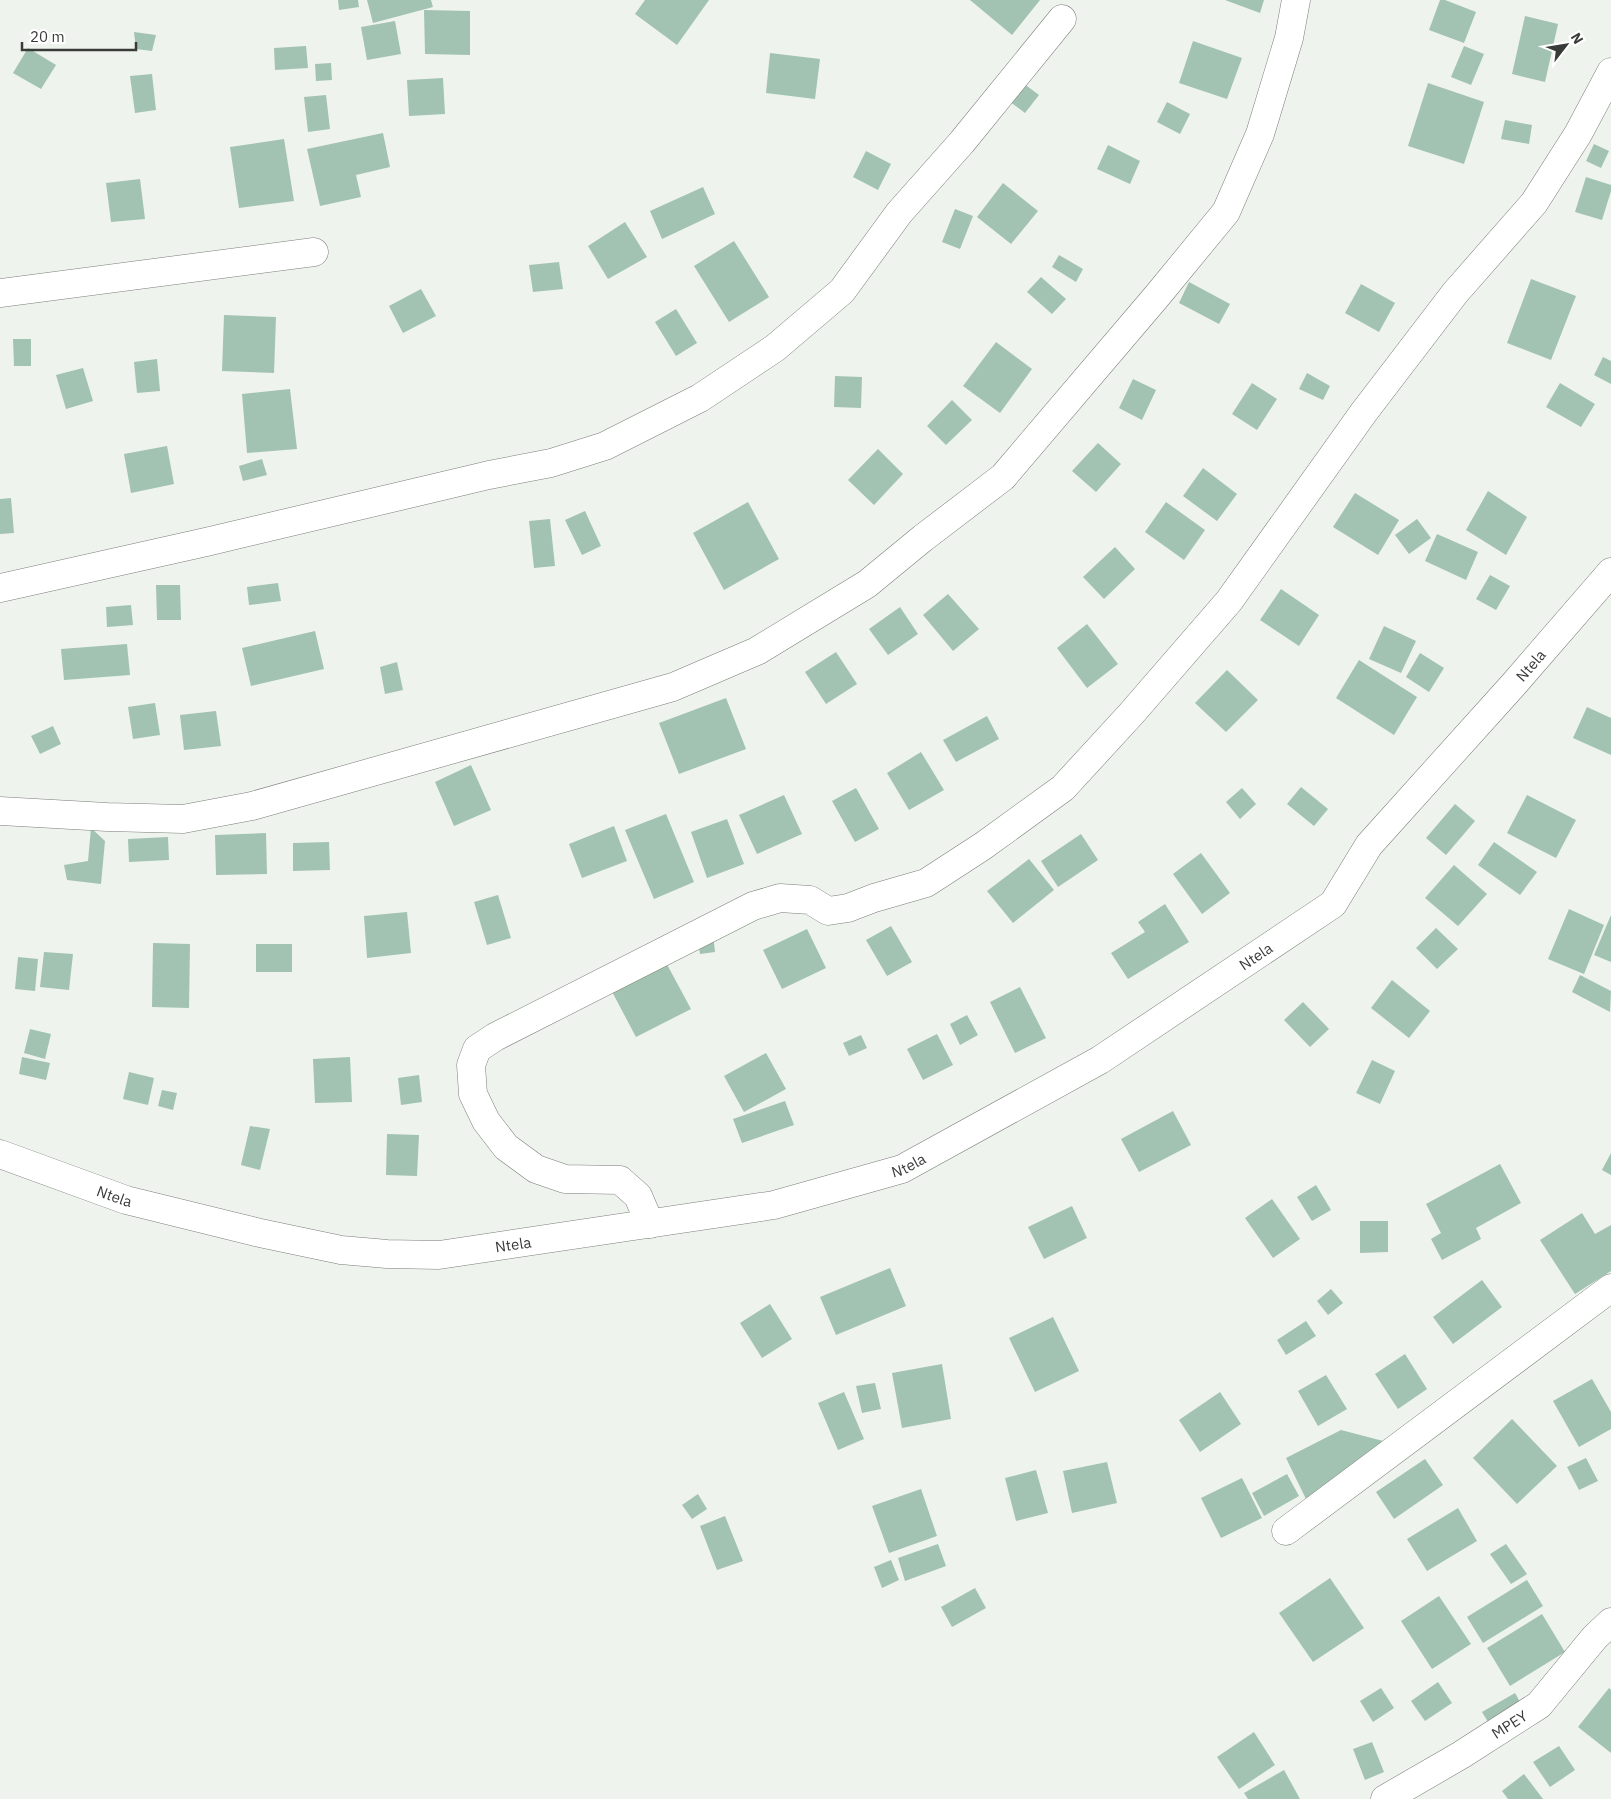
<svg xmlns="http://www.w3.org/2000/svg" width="1611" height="1799" font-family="'IBM Plex Sans',sans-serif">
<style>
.building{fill:#a2c2b2}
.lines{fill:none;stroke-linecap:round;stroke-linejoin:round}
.street-casing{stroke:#7a7f79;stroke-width:29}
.street{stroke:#fff;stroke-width:28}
.labels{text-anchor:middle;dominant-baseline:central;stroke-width:4;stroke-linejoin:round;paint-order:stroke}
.street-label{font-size:15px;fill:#393b39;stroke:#fff}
</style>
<rect width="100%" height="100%" fill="#eef4ed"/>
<g class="building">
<path d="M 338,0 L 358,0 L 359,7 L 339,10 Z"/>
<path d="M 367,0 L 431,0 L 433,7 L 373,23 Z"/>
<path d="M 645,0 L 709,0 L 677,45 L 635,14 Z"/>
<path d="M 970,0 L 1040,0 L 1012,35 Z"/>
<path d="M 1225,0 L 1264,0 L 1260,13 Z"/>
<path d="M 1440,0 L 1445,0 L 1476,12 L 1464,43 L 1429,30 Z"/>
<path d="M 424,10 L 470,11 L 470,55 L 425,54 Z"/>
<path d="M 1525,16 L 1558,24 L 1545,82 L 1512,74 Z"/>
<path d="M 395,21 L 401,54 L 367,60 L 361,27 Z"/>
<path d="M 134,32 L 156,35 L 152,51 L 136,49 Z"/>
<path d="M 1193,41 L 1242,58 L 1227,99 L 1179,83 Z"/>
<path d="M 306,46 L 308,68 L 275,70 L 274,48 Z"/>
<path d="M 1464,46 L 1484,54 L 1471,85 L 1451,77 Z"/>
<path d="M 28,48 L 56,65 L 41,89 L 13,73 Z"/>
<path d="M 770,53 L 820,59 L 815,99 L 766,93 Z"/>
<path d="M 331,63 L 332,80 L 316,81 L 315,64 Z"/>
<path d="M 152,74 L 156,110 L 135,113 L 130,76 Z"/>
<path d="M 443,78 L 445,114 L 409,116 L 407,80 Z"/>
<path d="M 1023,83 L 1039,95 L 1025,113 L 1009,101 Z"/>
<path d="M 1428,83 L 1484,102 L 1464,164 L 1408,146 Z"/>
<path d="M 326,95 L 330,129 L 308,132 L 304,97 Z"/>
<path d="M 1167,102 L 1190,114 L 1180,134 L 1157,122 Z"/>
<path d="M 1505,120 L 1532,125 L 1529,144 L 1501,139 Z"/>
<path d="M 383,133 L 390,167 L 356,175 L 361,197 L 320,206 L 307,149 Z"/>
<path d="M 284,139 L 294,201 L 239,208 L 230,147 Z"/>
<path d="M 1594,144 L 1609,151 L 1601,168 L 1586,161 Z"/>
<path d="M 1108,145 L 1140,161 L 1130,184 L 1097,169 Z"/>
<path d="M 866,151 L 891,164 L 878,190 L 853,177 Z"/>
<path d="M 1586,177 L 1611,185 L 1611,191 L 1602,220 L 1575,212 Z"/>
<path d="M 140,179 L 145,219 L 111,222 L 106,183 Z"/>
<path d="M 1003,183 L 1038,211 L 1011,244 L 977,217 Z"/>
<path d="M 703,187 L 715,214 L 662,239 L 650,211 Z"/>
<path d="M 955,209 L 973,216 L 960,249 L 942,242 Z"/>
<path d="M 625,222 L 647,257 L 608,279 L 588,246 Z"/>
<path d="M 734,241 L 769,297 L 729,322 L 694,266 Z"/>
<path d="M 1059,255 L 1083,269 L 1076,282 L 1052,267 Z"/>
<path d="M 559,262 L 563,289 L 533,292 L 529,265 Z"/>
<path d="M 1041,277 L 1066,299 L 1052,314 L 1027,292 Z"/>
<path d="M 1531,279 L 1576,296 L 1551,360 L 1507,343 Z"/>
<path d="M 1189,282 L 1230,304 L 1219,324 L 1179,303 Z"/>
<path d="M 1361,284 L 1395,303 L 1379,332 L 1345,313 Z"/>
<path d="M 421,289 L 436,316 L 403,333 L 389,306 Z"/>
<path d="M 676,309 L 697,343 L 676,356 L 655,322 Z"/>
<path d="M 224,315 L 276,317 L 274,373 L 222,371 Z"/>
<path d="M 13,339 L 31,339 L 31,366 L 14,366 Z"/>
<path d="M 996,342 L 1032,369 L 1000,413 L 963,386 Z"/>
<path d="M 1603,357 L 1611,361 L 1611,384 L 1594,375 Z"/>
<path d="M 157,359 L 160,391 L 137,393 L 134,362 Z"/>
<path d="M 83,368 L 93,401 L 66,409 L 56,375 Z"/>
<path d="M 1307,373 L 1330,386 L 1323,400 L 1299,389 Z"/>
<path d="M 835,376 L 862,377 L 861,408 L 834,407 Z"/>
<path d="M 1133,379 L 1156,390 L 1142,420 L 1119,408 Z"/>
<path d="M 1252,383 L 1277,399 L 1257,430 L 1232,414 Z"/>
<path d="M 1560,383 L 1595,404 L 1581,427 L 1546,407 Z"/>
<path d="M 290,389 L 297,449 L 247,453 L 242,394 Z"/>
<path d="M 952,400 L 972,420 L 946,445 L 927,426 Z"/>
<path d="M 1098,443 L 1121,464 L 1096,492 L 1072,471 Z"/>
<path d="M 167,446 L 174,484 L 131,493 L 124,454 Z"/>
<path d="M 878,449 L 903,474 L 874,505 L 848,480 Z"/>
<path d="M 262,459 L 267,475 L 243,481 L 239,466 Z"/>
<path d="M 1203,468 L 1237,494 L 1217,521 L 1183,496 Z"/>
<path d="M 1488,491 L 1527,517 L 1506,555 L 1466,530 Z"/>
<path d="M 1355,493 L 1399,520 L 1378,555 L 1333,527 Z"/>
<path d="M 11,498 L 14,533 L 0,534 L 0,499 Z"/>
<path d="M 748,502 L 779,559 L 724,590 L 693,533 Z"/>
<path d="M 1166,502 L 1205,530 L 1184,560 L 1145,532 Z"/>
<path d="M 585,511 L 601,546 L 582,555 L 565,520 Z"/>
<path d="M 550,519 L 555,566 L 534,568 L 529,521 Z"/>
<path d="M 1417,519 L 1431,538 L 1409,554 L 1395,535 Z"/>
<path d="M 1437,534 L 1478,552 L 1466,580 L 1425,561 Z"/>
<path d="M 1115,547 L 1135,569 L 1104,599 L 1083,577 Z"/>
<path d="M 1490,575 L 1510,586 L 1496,610 L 1476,599 Z"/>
<path d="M 278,583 L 281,601 L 249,605 L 247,587 Z"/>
<path d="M 156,585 L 180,585 L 181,620 L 157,620 Z"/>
<path d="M 1281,589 L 1319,615 L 1299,646 L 1260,620 Z"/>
<path d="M 948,594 L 979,629 L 953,651 L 923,615 Z"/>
<path d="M 131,605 L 133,625 L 107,627 L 106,607 Z"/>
<path d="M 900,607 L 918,634 L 888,655 L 869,629 Z"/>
<path d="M 1087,624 L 1118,664 L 1087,688 L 1057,648 Z"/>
<path d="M 1384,626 L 1416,641 L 1401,673 L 1369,659 Z"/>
<path d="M 315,631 L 324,669 L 251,686 L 242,648 Z"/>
<path d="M 127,644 L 130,675 L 64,680 L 61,649 Z"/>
<path d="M 836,652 L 857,684 L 826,704 L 805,672 Z"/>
<path d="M 1420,653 L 1444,668 L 1429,692 L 1406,677 Z"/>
<path d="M 1359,660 L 1417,697 L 1394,735 L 1336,698 Z"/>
<path d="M 397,662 L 403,690 L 385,694 L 380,667 Z"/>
<path d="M 1227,670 L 1258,700 L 1226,732 L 1195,703 Z"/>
<path d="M 726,698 L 746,749 L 679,774 L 659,723 Z"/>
<path d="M 155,703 L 160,735 L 133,739 L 128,707 Z"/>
<path d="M 1587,707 L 1611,718 L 1611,755 L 1573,738 Z"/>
<path d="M 216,711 L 221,746 L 184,750 L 180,715 Z"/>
<path d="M 987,716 L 999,739 L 956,762 L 943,740 Z"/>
<path d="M 53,726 L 61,744 L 40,754 L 31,736 Z"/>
<path d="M 921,752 L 944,790 L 909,810 L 887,773 Z"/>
<path d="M 471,765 L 491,810 L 454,826 L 435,782 Z"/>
<path d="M 1301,787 L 1328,809 L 1314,826 L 1287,804 Z"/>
<path d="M 856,788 L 879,829 L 855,842 L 832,801 Z"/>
<path d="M 1242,788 L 1256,804 L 1240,819 L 1226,802 Z"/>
<path d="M 784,795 L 802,834 L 757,854 L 739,815 Z"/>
<path d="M 1527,795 L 1576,820 L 1556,858 L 1507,833 Z"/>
<path d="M 1455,804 L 1475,821 L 1446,855 L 1426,838 Z"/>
<path d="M 666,814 L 694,882 L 654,899 L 625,830 Z"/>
<path d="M 727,819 L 744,864 L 707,878 L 691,832 Z"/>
<path d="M 614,826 L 627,861 L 582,878 L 569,844 Z"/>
<path d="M 91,828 L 105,841 L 101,884 L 67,880 L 64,865 L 88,861 Z"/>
<path d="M 266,833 L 267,874 L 216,875 L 215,835 Z"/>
<path d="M 1081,834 L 1098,860 L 1058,887 L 1041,861 Z"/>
<path d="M 168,837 L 169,860 L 129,862 L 128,839 Z"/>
<path d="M 329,842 L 330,870 L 293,871 L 293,843 Z"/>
<path d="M 1494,842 L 1537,872 L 1520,895 L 1478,865 Z"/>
<path d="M 1201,853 L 1230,893 L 1202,914 L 1173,874 Z"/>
<path d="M 1029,859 L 1054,890 L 1013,923 L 987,891 Z"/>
<path d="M 1454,865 L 1487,894 L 1458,926 L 1425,898 Z"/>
<path d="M 498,895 L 511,938 L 487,945 L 474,902 Z"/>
<path d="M 1165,904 L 1189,942 L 1128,979 L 1111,953 L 1145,932 L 1138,922 Z"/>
<path d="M 1569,909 L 1604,925 L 1584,974 L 1548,959 Z"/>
<path d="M 407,912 L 411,953 L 367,958 L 364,916 Z"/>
<path d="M 1611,915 L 1611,962 L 1594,955 Z"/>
<path d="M 891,926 L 912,962 L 887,976 L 866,940 Z"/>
<path d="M 1436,928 L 1458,949 L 1437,969 L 1416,948 Z"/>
<path d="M 807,929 L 826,968 L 782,989 L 763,950 Z"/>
<path d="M 713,934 L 715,952 L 700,954 L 697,936 Z"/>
<path d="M 153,943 L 190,944 L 189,1008 L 152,1007 Z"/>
<rect x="256" y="944" width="36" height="28"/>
<path d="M 44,952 L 73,954 L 69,990 L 40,987 Z"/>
<path d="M 18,957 L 38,959 L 35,991 L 15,989 Z"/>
<path d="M 663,957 L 691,1009 L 636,1037 L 609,986 Z"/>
<path d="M 1580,975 L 1611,991 L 1610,1012 L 1572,992 Z"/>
<path d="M 1392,980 L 1430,1011 L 1409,1038 L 1371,1008 Z"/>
<path d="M 1020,987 L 1046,1038 L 1015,1053 L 990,1002 Z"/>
<path d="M 1303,1002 L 1329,1029 L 1310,1047 L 1284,1020 Z"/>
<path d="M 967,1015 L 978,1035 L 960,1045 L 950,1024 Z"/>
<path d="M 30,1029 L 51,1034 L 45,1059 L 24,1053 Z"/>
<path d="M 937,1034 L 953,1065 L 923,1080 L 907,1049 Z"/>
<path d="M 861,1035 L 867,1048 L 849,1056 L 843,1043 Z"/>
<path d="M 766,1053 L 786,1089 L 744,1112 L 724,1076 Z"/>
<path d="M 22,1057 L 50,1063 L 46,1080 L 19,1074 Z"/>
<path d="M 350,1057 L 352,1102 L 315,1103 L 313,1059 Z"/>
<path d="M 1372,1060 L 1395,1071 L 1380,1104 L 1356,1093 Z"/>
<path d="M 129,1072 L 154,1078 L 148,1105 L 123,1099 Z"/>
<path d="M 419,1075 L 422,1102 L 401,1105 L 398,1078 Z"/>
<path d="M 162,1090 L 177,1093 L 173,1110 L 158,1106 Z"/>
<path d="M 785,1101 L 794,1125 L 742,1143 L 733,1119 Z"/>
<path d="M 1173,1111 L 1191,1145 L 1139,1172 L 1121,1139 Z"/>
<path d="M 250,1126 L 270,1129 L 260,1170 L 241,1165 Z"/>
<path d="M 387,1134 L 419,1135 L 417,1176 L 386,1175 Z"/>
<path d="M 1611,1153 L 1611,1175 L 1602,1170 Z"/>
<path d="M 1500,1164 L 1521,1203 L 1476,1228 L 1481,1239 L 1442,1260 L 1431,1239 L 1441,1233 L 1426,1204 Z"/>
<path d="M 1316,1185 L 1331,1210 L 1312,1221 L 1297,1197 Z"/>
<path d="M 1272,1199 L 1300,1239 L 1273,1258 L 1245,1218 Z"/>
<path d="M 1072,1206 L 1087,1238 L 1044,1259 L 1028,1227 Z"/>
<path d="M 1582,1213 L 1595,1234 L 1611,1225 L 1611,1271 L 1575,1294 L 1540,1240 Z"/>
<path d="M 1360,1221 L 1388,1221 L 1388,1252 L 1360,1253 Z"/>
<path d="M 890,1268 L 906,1306 L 836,1335 L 820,1297 Z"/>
<path d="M 1482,1280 L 1502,1307 L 1453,1344 L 1433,1317 Z"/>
<path d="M 1331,1289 L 1343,1303 L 1328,1315 L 1317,1301 Z"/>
<path d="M 770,1304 L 792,1339 L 762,1358 L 740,1323 Z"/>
<path d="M 1053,1317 L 1079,1371 L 1035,1392 L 1009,1338 Z"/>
<path d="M 1306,1321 L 1316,1336 L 1286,1355 L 1277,1340 Z"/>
<path d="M 1405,1354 L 1427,1389 L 1398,1409 L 1375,1374 Z"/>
<path d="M 942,1364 L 951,1419 L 902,1428 L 892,1373 Z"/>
<path d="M 1326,1375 L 1347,1409 L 1318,1426 L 1298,1391 Z"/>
<path d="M 1592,1379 L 1611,1412 L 1611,1429 L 1579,1447 L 1553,1401 Z"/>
<path d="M 875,1383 L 881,1409 L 862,1413 L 856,1386 Z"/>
<path d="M 844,1392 L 864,1439 L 838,1450 L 818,1403 Z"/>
<path d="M 1220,1392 L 1241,1424 L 1200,1452 L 1179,1420 Z"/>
<path d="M 1512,1419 L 1557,1466 L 1517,1504 L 1473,1458 Z"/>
<path d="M 1341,1430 L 1387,1442 L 1307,1501 L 1286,1458 Z"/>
<path d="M 1586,1458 L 1598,1481 L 1579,1490 L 1567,1467 Z"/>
<path d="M 1425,1459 L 1443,1485 L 1394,1519 L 1376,1492 Z"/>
<path d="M 1107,1462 L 1117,1503 L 1072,1513 L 1063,1471 Z"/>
<path d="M 1036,1470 L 1048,1513 L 1016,1521 L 1005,1478 Z"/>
<path d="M 1287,1474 L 1299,1496 L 1264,1516 L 1252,1493 Z"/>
<path d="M 1242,1478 L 1262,1518 L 1221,1538 L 1201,1498 Z"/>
<path d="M 921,1489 L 937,1536 L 889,1553 L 872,1506 Z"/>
<path d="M 698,1494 L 707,1509 L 692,1519 L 682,1505 Z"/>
<path d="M 1458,1508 L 1477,1541 L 1427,1571 L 1407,1539 Z"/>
<path d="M 725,1516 L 743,1561 L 717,1570 L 700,1526 Z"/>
<path d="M 938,1544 L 946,1566 L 905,1581 L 898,1558 Z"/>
<path d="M 1506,1544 L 1527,1574 L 1511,1584 L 1490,1554 Z"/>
<path d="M 891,1560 L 899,1580 L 882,1588 L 874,1567 Z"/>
<path d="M 1330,1578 L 1364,1628 L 1313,1662 L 1279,1613 Z"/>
<path d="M 1527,1580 L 1543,1606 L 1483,1643 L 1467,1617 Z"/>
<path d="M 975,1588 L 986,1608 L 952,1627 L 941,1607 Z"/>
<path d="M 1439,1596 L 1471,1644 L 1432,1669 L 1401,1621 Z"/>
<path d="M 1542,1614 L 1565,1652 L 1510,1686 L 1487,1648 Z"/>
<path d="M 1438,1682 L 1452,1703 L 1425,1721 L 1411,1701 Z"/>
<path d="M 1381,1688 L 1394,1708 L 1373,1722 L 1360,1701 Z"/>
<path d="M 1609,1688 L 1611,1690 L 1611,1753 L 1578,1727 Z"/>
<path d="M 1515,1693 L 1525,1711 L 1494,1732 L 1482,1712 Z"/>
<path d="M 1254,1732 L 1275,1765 L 1239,1789 L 1217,1757 Z"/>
<path d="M 1372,1742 L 1384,1772 L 1365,1780 L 1353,1749 Z"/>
<path d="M 1559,1746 L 1575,1770 L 1550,1787 L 1533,1762 Z"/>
<path d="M 1284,1770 L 1300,1799 L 1248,1799 L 1244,1793 Z"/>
<path d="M 1524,1774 L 1543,1799 L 1508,1799 L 1502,1791 Z"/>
</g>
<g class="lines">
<defs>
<g id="street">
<path d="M 0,293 L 314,252"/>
<path d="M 0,588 L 206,542 L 489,475 L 551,463 L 605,446 L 700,398 L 775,348 L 842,291 L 899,213 L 962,142 L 1062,19"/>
<path d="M 0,811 L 107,817 L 183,819 L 252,806 L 673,687 L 757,651 L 867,584 L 923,538 L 1003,477 L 1157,296 L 1226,212 L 1260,134 L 1289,38 L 1296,0"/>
<path id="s1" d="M 0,1154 L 126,1200 L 260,1233 L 341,1250 L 387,1254 L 439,1255 L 774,1205 L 902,1169 L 1100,1060 L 1333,904 L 1369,845 L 1514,684 L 1611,572"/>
<path d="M 650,1224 L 638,1196 L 620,1180 L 565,1179 L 536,1169 L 506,1147 L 486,1121 L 473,1094 L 471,1065 L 477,1049 L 495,1037 L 753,906 L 780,898 L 810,900 L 828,911 L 848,908 L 874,898 L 926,883 L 983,846 L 1063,788 L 1131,714 L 1229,601 L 1364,412 L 1455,293 L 1534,203 L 1578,134 L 1611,72"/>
<path d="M 1286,1531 L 1611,1288"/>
<path id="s2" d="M 1385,1799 L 1461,1755 L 1539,1705 L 1595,1637 L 1611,1622"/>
</g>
</defs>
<use href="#street" class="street-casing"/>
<use href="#street" class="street"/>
</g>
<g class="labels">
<g class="street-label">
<text stroke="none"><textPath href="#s1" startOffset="1742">Ntela</textPath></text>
<text stroke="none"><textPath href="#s1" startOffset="1338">Ntela</textPath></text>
<text stroke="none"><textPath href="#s1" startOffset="932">Ntela</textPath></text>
<text stroke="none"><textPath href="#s1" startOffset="122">Ntela</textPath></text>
<text stroke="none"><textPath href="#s1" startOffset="528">Ntela</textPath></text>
<text stroke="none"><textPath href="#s2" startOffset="145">MPEY</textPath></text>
</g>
</g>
<g transform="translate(1566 45) rotate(59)" stroke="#ffffff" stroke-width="4" paint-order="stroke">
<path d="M0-4L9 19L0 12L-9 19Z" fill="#393b39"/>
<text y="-8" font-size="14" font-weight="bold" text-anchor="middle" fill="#393b39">N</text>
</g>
<path d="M22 42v8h114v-8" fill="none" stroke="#393b39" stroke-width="2.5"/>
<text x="30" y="42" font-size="15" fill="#393b39" stroke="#ffffff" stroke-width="4" paint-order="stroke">20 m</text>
</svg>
